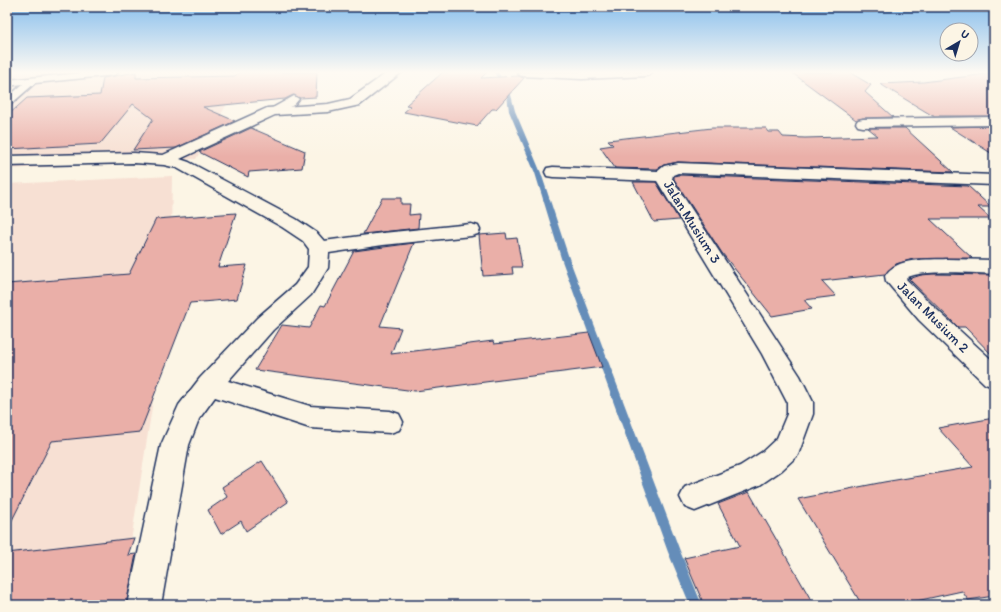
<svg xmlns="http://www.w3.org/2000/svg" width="1001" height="612" font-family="Itim,sans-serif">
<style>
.built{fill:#f7e0d3}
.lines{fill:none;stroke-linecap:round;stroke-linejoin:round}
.stream{fill:#658db9;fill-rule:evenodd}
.building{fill:#eaafa8;stroke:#1b2f5e}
.service-casing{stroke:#1b2f5e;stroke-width:3}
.minor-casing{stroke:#1b2f5e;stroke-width:3}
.service{fill:#fcf5e5;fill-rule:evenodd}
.minor{fill:#fcf5e5;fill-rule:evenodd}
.labels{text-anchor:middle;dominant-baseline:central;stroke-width:3;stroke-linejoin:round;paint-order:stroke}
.street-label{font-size:14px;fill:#1b2f5e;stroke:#fcf5e5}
</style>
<rect width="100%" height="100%" fill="#fcf5e5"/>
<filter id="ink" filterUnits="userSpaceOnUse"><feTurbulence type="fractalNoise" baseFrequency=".025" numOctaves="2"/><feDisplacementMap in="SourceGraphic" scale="8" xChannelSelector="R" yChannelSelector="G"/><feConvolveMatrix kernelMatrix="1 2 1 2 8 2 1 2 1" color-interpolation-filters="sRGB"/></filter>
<g filter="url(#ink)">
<g class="built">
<path d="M 7,72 L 235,72 L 228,102 L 196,159 L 7,169 Z"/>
<path d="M 172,176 L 170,292 L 121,605 L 7,605 L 7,184 Z"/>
</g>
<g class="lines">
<path class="stream" d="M 494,72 L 498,72 L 511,95 L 515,111 L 541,173 L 569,258 L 680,551 L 702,605 L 690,605 L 668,552 L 561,258 L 535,173 L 509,111 L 507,95 Z"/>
</g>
<g class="building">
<path d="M 136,72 L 136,78 L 235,76 L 239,72 L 317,72 L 316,97 L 300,98 L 293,95 L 285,99 L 203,107 L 235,121 L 176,148 L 133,150 L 153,119 L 133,104 L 100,144 L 7,149 L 7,116 L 27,98 L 100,95 L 103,78 Z"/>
<path d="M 443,72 L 487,72 L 481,78 L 518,76 L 524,78 L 496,109 L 492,109 L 477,126 L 404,112 L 411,106 L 406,105 Z"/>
<path d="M 791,72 L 849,72 L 871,85 L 865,92 L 893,117 L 863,118 L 856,120 Z"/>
<path d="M 994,73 L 994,116 L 933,116 L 880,84 L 923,82 Z"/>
<path d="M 994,126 L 994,155 L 950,127 Z"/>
<path d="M 251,128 L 305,151 L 302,168 L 249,172 L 248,177 L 199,152 Z"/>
<path d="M 712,128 L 766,128 L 769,132 L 779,132 L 783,137 L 805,138 L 878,136 L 868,128 L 905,128 L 953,172 L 678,162 L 664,165 L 657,169 L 615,168 L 600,147 L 613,145 L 608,140 Z"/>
<path d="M 678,175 L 968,186 L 991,207 L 978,207 L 991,219 L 930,219 L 972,258 L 913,259 L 896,264 L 885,274 L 822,281 L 836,296 L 804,300 L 812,309 L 772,316 L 722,253 L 674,179 L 674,176 Z"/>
<path d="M 633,182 L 656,182 L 679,220 L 654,222 Z"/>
<path d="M 382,198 L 401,198 L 401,204 L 410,204 L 409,215 L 419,214 L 418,228 L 363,234 Z"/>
<path d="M 236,213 L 218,267 L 247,265 L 237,299 L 190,303 L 140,432 L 52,441 L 7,530 L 7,284 L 129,274 L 156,219 Z"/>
<path d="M 506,233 L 507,239 L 517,238 L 522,267 L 512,267 L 513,274 L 483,276 L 479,235 Z"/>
<path d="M 414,243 L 380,326 L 401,328 L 391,354 L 493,341 L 494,344 L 589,333 L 602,367 L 415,391 L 255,370 L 282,325 L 309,328 L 321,305 L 325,306 L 354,251 Z"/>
<path d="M 933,274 L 991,275 L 994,278 L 994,357 L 965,327 L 958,327 L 909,279 L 921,275 Z"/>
<path d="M 994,418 L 994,596 L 968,600 L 962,591 L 898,605 L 862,605 L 798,499 L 884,482 L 973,467 L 938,428 Z"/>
<path d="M 262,461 L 288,502 L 246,531 L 241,521 L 221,534 L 208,510 L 227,497 L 222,487 Z"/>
<path d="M 749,492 L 761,513 L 814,605 L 704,605 L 684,558 L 740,546 L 718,504 Z"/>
<path d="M 134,538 L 128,555 L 136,554 L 126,605 L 7,605 L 7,553 Z"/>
</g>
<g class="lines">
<defs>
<g id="service">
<path d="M 93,72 L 118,72 L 114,75 L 35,83 L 10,105 L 7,106 L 7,98 L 23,84 L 7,86 L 7,80 Z"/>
<path d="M 294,96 L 299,99 L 294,105 L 272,114 L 267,111 Z"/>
</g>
<g id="minor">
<path d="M 388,72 L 402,72 L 360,105 L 328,112 L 275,115 L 180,159 L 189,162 L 296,219 L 317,233 L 324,241 L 383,233 L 471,224 L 478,226 L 480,230 L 478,234 L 471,236 L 383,245 L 329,253 L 328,268 L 311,295 L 273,330 L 228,381 L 310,406 L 390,411 L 399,414 L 403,422 L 399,430 L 390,433 L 310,428 L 215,397 L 199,419 L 189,445 L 161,605 L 127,605 L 161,445 L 179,405 L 200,378 L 257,318 L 295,285 L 308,267 L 309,249 L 303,241 L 282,227 L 177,168 L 164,165 L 134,163 L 7,166 L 7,156 L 134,153 L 163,155 L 267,108 L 328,104 L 350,99 Z"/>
<path d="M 517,72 L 651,72 L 649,75 L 645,76 L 582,79 L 523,76 L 519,75 Z"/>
<path d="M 994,117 L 994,125 L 863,127 L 858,126 L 856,123 L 858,120 L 863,119 Z"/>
<path d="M 678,163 L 994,175 L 994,185 L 678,173 L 673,175 L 672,179 L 800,376 L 813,402 L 813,414 L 798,455 L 782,470 L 760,485 L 695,511 L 685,507 L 680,497 L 685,487 L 740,466 L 762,452 L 777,438 L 787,414 L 787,402 L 762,354 L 657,181 L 553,177 L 547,176 L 545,172 L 547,168 L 553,167 L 658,171 L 664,166 Z"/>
<path d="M 947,259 L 994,260 L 994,274 C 979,273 914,269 906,279 L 935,308 L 994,362 L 994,387 L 985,384 L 919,320 L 886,281 L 885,276 C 896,257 928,260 947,259 Z"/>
</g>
</defs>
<use href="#service" class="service-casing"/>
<use href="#minor" class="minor-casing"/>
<use href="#service" class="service"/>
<use href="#minor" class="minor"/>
</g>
</g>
<linearGradient id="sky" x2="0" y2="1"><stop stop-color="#87beed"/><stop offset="0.46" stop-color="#fefaf3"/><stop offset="1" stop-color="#fefaf3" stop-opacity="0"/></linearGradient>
<rect width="1001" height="157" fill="url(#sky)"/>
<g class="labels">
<g class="street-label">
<text transform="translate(692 222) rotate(58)">Jalan Musium 3</text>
<text transform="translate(933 317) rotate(45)">Jalan Musium 2</text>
</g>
</g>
<rect width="1001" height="612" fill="none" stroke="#fcf5e5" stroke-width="24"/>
<rect x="12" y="12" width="977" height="588" fill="none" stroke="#1b2f5e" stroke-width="1.5" filter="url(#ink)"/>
<g transform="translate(959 42) rotate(38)"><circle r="19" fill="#fcf5e5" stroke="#a2a6af"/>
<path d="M0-3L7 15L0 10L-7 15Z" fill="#1b2f5e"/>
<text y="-6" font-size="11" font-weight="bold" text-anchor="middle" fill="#1b2f5e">U</text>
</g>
</svg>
